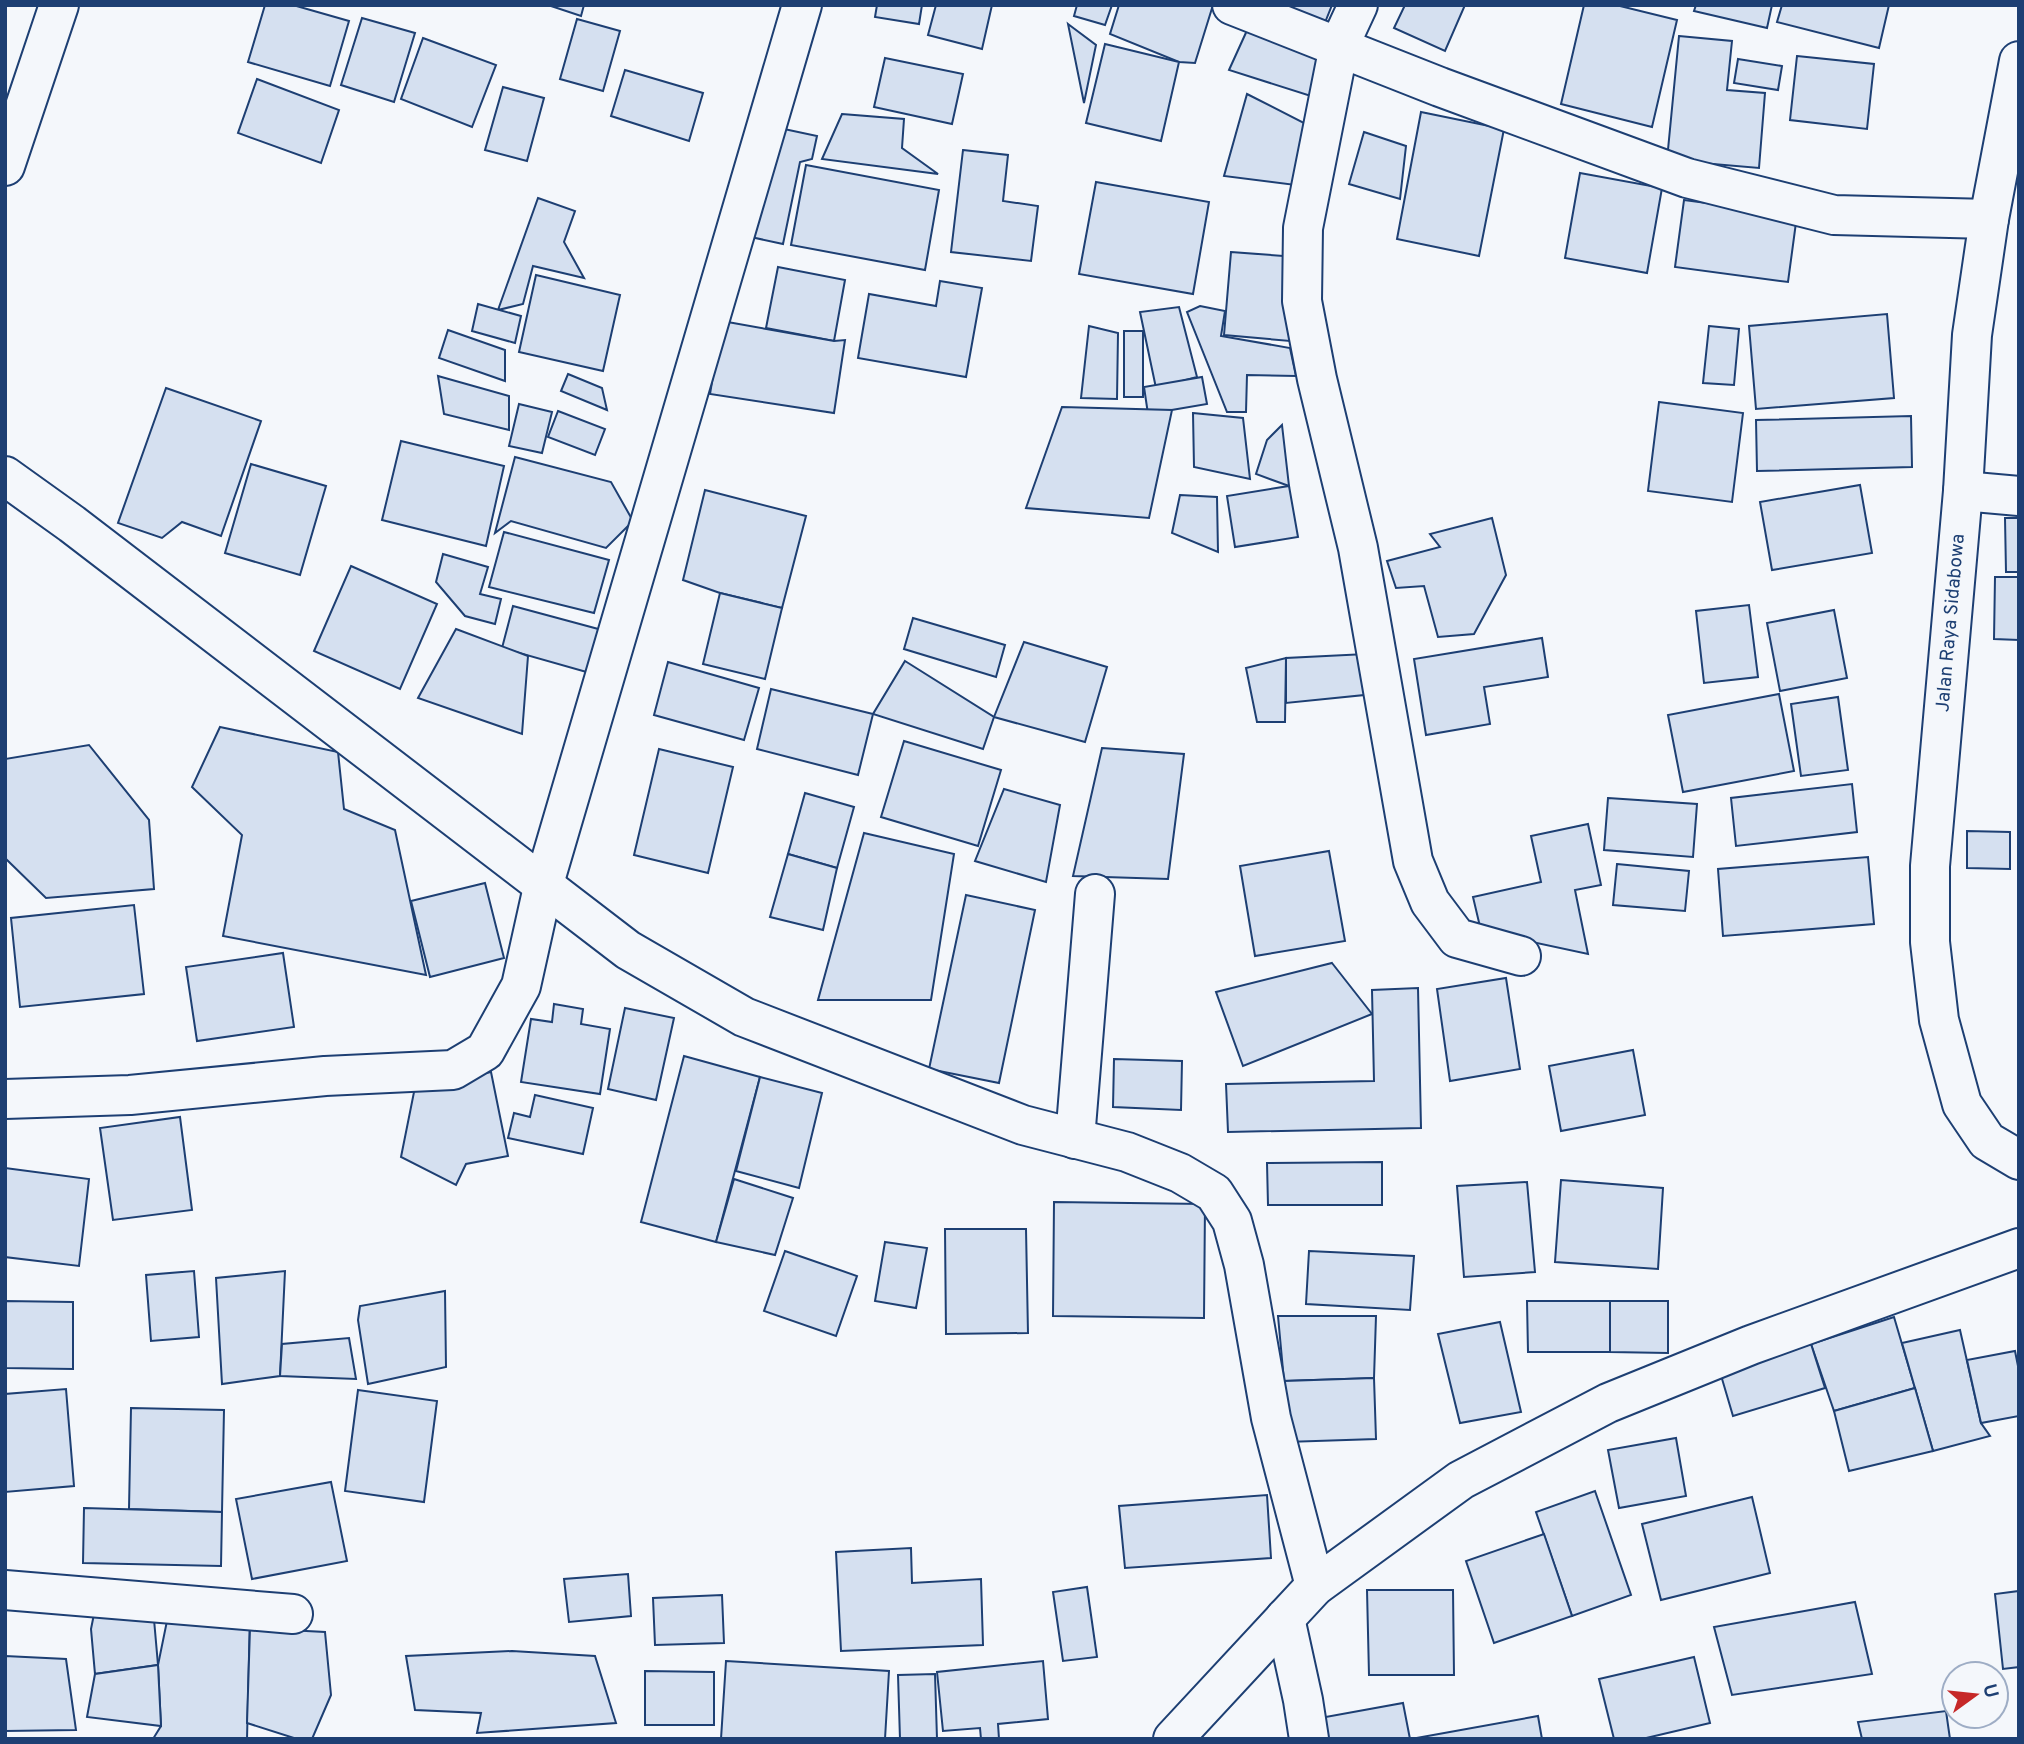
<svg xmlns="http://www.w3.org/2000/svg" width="2024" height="1744" font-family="Overpass,sans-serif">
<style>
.building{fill:#d5e0f0;stroke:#1d3f73;stroke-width:2}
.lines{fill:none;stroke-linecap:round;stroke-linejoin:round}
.minor-casing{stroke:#1d3f73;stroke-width:42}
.secondary-casing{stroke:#1d3f73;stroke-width:42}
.trunk-casing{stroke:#1d3f73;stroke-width:42}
.minor{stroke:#f4f7fb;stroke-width:38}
.secondary{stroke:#f4f7fb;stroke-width:38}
.trunk{stroke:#f4f7fb;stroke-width:38}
.labels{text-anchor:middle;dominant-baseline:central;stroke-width:5;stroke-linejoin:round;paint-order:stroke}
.street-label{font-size:19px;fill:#1d3f73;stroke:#f4f7fb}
</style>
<rect width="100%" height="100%" fill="#f4f7fb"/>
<g class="building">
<path d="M 265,5 L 293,5 L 349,21 L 330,86 L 248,62 Z"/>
<path d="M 548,5 L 584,5 L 581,16 Z"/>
<path d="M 877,5 L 922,5 L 919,24 L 875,17 Z"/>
<path d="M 936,5 L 992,5 L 982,49 L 928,35 Z"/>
<path d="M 1077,5 L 1112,5 L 1105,25 L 1074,16 Z"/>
<path d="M 1119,5 L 1213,5 L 1195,63 L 1179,62 L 1110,34 Z"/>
<path d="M 1276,5 L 1332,5 L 1324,25 Z"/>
<path d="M 1405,5 L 1465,5 L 1445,51 L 1394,28 Z"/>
<path d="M 1584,5 L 1616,5 L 1677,20 L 1652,127 L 1561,104 Z"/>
<path d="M 1696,5 L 1772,5 L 1767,28 L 1694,11 Z"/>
<path d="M 1782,5 L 1889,5 L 1879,48 L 1777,22 Z"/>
<path d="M 362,18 L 415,33 L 394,102 L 341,85 Z"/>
<path d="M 577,19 L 620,31 L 603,91 L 560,79 Z"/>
<path d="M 1068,24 L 1096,45 L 1084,103 Z"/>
<path d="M 1249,26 L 1327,41 L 1314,97 L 1229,70 Z"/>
<path d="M 1679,36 L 1732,41 L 1727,90 L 1765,93 L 1759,168 L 1667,160 Z"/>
<path d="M 423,38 L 496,65 L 472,127 L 401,99 Z"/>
<path d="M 1105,44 L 1179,62 L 1161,141 L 1086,123 Z"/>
<path d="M 1797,56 L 1874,64 L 1867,129 L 1790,120 Z"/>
<path d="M 885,58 L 963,74 L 952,124 L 874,107 Z"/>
<path d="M 1738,59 L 1782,66 L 1778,90 L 1734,83 Z"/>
<path d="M 625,70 L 703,93 L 689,141 L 611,116 Z"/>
<path d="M 257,79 L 339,110 L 321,163 L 238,133 Z"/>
<path d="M 503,87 L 544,98 L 527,161 L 485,150 Z"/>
<path d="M 1247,94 L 1308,125 L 1303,186 L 1224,176 Z"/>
<path d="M 1421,112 L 1504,129 L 1479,256 L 1397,239 Z"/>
<path d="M 842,114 L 904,119 L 902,148 L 938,174 L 822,159 Z"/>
<path d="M 770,126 L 817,136 L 812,159 L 800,162 L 783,244 L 746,236 Z"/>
<path d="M 1364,132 L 1406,146 L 1400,199 L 1349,184 Z"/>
<path d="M 963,150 L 1008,155 L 1003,201 L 1038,206 L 1031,261 L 951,252 Z"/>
<path d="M 806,165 L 939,190 L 925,270 L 791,245 Z"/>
<path d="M 1580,173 L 1662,188 L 1647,273 L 1565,258 Z"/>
<path d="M 1096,182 L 1209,202 L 1193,294 L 1079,274 Z"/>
<path d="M 538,198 L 575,211 L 564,242 L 584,278 L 533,266 L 523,304 L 498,310 Z"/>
<path d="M 1684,200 L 1797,215 L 1788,282 L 1675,267 Z"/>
<path d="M 1231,252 L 1297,257 L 1290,341 L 1224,335 Z"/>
<path d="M 778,267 L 845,280 L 834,341 L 766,328 Z"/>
<path d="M 536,275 L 620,295 L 603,371 L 519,352 Z"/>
<path d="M 940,281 L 982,288 L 966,377 L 858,358 L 869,294 L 936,306 Z"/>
<path d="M 478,304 L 521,316 L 515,343 L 472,331 Z"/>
<path d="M 1200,306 L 1225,311 L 1221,336 L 1290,348 L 1296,376 L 1247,375 L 1246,412 L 1227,412 L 1187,312 Z"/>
<path d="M 1179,307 L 1197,377 L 1156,388 L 1140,312 Z"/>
<path d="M 1887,314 L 1894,398 L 1756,409 L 1749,326 Z"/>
<path d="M 722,321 L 834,341 L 845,340 L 834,413 L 710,394 Z"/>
<path d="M 1089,326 L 1118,333 L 1117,399 L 1081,398 Z"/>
<path d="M 1709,326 L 1739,329 L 1734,385 L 1703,383 Z"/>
<path d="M 448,330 L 505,350 L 505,381 L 439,358 Z"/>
<rect x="1124" y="331" width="19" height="66"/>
<path d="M 568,374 L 602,388 L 607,410 L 561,391 Z"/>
<path d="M 438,376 L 509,396 L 509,430 L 444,414 Z"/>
<path d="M 1202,377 L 1207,404 L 1148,414 L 1144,387 Z"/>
<path d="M 166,388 L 261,421 L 221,536 L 182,522 L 162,538 L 118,523 Z"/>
<path d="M 1659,402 L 1743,413 L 1732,502 L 1648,491 Z"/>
<path d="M 519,404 L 552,412 L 542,453 L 509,446 Z"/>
<path d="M 1062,407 L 1172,410 L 1149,518 L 1026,508 Z"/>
<path d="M 558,411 L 605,429 L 595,455 L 548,437 Z"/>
<path d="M 1193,413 L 1243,418 L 1250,479 L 1194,467 Z"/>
<path d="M 1911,416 L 1912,467 L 1757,471 L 1756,420 Z"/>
<path d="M 1282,425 L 1289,486 L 1256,474 L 1267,440 Z"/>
<path d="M 401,441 L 504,466 L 486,546 L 382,520 Z"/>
<path d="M 515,457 L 611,482 L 633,521 L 606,548 L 511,521 L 495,533 Z"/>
<path d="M 251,464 L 326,486 L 300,575 L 225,553 Z"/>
<path d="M 1860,485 L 1872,553 L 1772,570 L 1760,502 Z"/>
<path d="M 1289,486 L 1298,537 L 1235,547 L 1227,496 Z"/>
<path d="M 705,490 L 806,516 L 782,608 L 720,593 L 683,580 Z"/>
<path d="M 1180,495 L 1217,497 L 1218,552 L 1172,533 Z"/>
<path d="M 1492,518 L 1506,575 L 1474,634 L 1438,637 L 1424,586 L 1396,588 L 1387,561 L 1440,547 L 1430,534 Z"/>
<path d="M 2005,518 L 2019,518 L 2019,572 L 2006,572 Z"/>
<path d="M 504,532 L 609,560 L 594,613 L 489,587 Z"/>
<path d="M 443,554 L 488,567 L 480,594 L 501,599 L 495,624 L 465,616 L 436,582 Z"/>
<path d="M 351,566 L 437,604 L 400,689 L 314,651 Z"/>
<path d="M 1995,577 L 2019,577 L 2019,640 L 1994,639 Z"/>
<path d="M 720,593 L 782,608 L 765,679 L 703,664 Z"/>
<path d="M 1749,605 L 1758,677 L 1704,683 L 1696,611 Z"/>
<path d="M 513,606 L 602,630 L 590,673 L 502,648 Z"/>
<path d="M 1834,610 L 1847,678 L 1780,691 L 1767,623 Z"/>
<path d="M 913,618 L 1005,645 L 996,677 L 904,649 Z"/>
<path d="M 456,629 L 528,656 L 522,734 L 418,698 Z"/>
<path d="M 1542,638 L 1548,677 L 1484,687 L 1490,724 L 1426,735 L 1414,659 Z"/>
<path d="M 1024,642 L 1107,667 L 1085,742 L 994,717 Z"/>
<path d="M 1366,654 L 1374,694 L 1286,703 L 1286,658 Z"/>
<path d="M 1286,658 L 1285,722 L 1257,722 L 1246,668 Z"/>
<path d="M 905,661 L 994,717 L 983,749 L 873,714 Z"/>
<path d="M 668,662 L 759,688 L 744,740 L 654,715 Z"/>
<path d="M 771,689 L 873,714 L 858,775 L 757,749 Z"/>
<path d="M 1779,694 L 1794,771 L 1683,792 L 1668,715 Z"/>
<path d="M 1838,697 L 1848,770 L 1801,776 L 1791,704 Z"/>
<path d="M 220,727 L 338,752 L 344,809 L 395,830 L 426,975 L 223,936 L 242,835 L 192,787 Z"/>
<path d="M 904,741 L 1001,770 L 978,846 L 881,817 Z"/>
<path d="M 89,745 L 149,820 L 154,889 L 46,898 L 5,858 L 5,759 Z"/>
<path d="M 1102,748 L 1184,754 L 1168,879 L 1073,876 Z"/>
<path d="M 659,749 L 733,767 L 708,873 L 634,855 Z"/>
<path d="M 1852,784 L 1857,832 L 1736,846 L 1731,798 Z"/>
<path d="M 1004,789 L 1060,805 L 1046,882 L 975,861 Z"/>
<path d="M 805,793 L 854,807 L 837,868 L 788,854 Z"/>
<path d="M 1608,798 L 1697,804 L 1693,857 L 1604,850 Z"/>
<path d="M 1588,824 L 1601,885 L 1575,890 L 1588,954 L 1481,931 L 1473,897 L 1541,882 L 1531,836 Z"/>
<path d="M 1967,831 L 2010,832 L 2010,869 L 1967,868 Z"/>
<path d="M 864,833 L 954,854 L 931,1000 L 818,1000 Z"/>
<path d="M 1329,851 L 1345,941 L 1255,956 L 1240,866 Z"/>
<path d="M 788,854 L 837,868 L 823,930 L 770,917 Z"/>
<path d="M 1868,857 L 1874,924 L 1723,936 L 1718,869 Z"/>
<path d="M 1617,864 L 1689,871 L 1685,911 L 1613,905 Z"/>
<path d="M 485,883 L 504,958 L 430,977 L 411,901 Z"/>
<path d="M 966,895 L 1035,910 L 999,1083 L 929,1069 Z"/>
<path d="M 134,905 L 144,994 L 20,1007 L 11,918 Z"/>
<path d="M 283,953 L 294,1027 L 197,1041 L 186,967 Z"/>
<path d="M 1332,963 L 1372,1014 L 1243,1066 L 1216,992 Z"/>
<path d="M 1506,978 L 1520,1069 L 1450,1081 L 1437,989 Z"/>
<path d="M 1418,988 L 1421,1128 L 1228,1132 L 1226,1084 L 1374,1081 L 1372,990 Z"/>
<path d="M 554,1004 L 583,1009 L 581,1024 L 610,1029 L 600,1094 L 521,1082 L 531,1019 L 552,1022 Z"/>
<path d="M 625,1008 L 674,1018 L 656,1100 L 608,1089 Z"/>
<path d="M 1633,1050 L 1645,1115 L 1561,1131 L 1549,1066 Z"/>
<path d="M 684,1056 L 760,1077 L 716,1242 L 641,1222 Z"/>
<path d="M 1114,1059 L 1182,1061 L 1181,1110 L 1113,1107 Z"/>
<path d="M 491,1072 L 508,1156 L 466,1164 L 456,1185 L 401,1157 L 415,1087 Z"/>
<path d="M 760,1077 L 822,1093 L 799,1188 L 736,1171 Z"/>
<path d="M 535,1095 L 593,1108 L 583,1154 L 508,1138 L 514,1113 L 530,1117 Z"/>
<path d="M 180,1117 L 192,1210 L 113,1220 L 100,1128 Z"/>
<path d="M 1382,1162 L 1382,1205 L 1268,1205 L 1267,1163 Z"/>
<path d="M 5,1168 L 89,1179 L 79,1266 L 5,1257 Z"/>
<path d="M 734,1179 L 793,1198 L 775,1255 L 716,1242 Z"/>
<path d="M 1561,1180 L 1663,1188 L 1658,1269 L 1555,1262 Z"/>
<path d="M 1527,1182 L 1535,1272 L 1464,1277 L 1457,1186 Z"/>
<path d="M 1054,1202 L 1205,1204 L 1204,1318 L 1053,1316 Z"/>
<path d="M 945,1229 L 1026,1229 L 1028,1333 L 946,1334 Z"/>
<path d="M 885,1242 L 927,1248 L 916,1308 L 875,1301 Z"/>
<path d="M 785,1251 L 857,1276 L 836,1336 L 764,1311 Z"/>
<path d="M 1309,1251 L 1414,1256 L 1410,1310 L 1306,1304 Z"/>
<path d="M 194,1271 L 199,1337 L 151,1341 L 146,1275 Z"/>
<path d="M 285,1271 L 280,1376 L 222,1384 L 216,1278 Z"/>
<path d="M 445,1291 L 446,1367 L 368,1384 L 358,1320 L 360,1306 Z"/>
<path d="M 5,1301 L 73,1302 L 73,1369 L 5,1368 Z"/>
<path d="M 1527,1301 L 1610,1301 L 1610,1352 L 1528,1352 Z"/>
<path d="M 1610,1301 L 1668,1301 L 1668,1353 L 1610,1352 Z"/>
<path d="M 1278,1316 L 1376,1316 L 1374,1378 L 1284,1381 Z"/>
<path d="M 1894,1317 L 1915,1388 L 1834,1411 L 1811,1344 Z"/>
<path d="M 1500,1322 L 1521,1412 L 1460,1423 L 1438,1334 Z"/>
<path d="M 1960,1330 L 1981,1423 L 1990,1436 L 1933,1451 L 1902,1343 Z"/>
<path d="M 349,1338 L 356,1379 L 280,1376 L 282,1344 Z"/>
<path d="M 1811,1344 L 1825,1388 L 1733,1416 L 1720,1372 Z"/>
<path d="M 2015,1351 L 2019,1371 L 2019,1416 L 1981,1423 L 1967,1360 Z"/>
<path d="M 1374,1378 L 1376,1439 L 1286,1442 L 1284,1381 Z"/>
<path d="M 1915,1388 L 1933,1451 L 1849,1471 L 1834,1411 Z"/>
<path d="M 66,1389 L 74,1486 L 5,1492 L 5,1394 Z"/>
<path d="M 358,1390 L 437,1401 L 424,1502 L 345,1491 Z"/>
<path d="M 131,1408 L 224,1410 L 222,1512 L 129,1509 Z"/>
<path d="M 1676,1438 L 1686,1496 L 1619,1508 L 1608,1450 Z"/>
<path d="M 331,1482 L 347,1561 L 252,1579 L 236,1499 Z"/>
<path d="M 1595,1491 L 1631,1595 L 1572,1616 L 1536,1512 Z"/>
<path d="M 1267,1495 L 1271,1558 L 1125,1568 L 1119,1506 Z"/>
<path d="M 1752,1497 L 1770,1573 L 1661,1600 L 1642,1524 Z"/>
<path d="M 84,1508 L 222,1512 L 221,1566 L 83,1563 Z"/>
<path d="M 1544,1534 L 1572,1616 L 1494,1643 L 1466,1561 Z"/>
<path d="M 911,1548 L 912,1583 L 981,1579 L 983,1645 L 841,1651 L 836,1552 Z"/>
<path d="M 628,1574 L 631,1616 L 569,1622 L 564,1579 Z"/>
<path d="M 1087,1587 L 1097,1657 L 1063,1661 L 1053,1592 Z"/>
<path d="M 1367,1590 L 1453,1590 L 1454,1675 L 1369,1675 Z"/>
<path d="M 2019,1591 L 2019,1667 L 2003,1669 L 1995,1594 Z"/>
<path d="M 722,1595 L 724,1643 L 655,1645 L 653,1598 Z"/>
<path d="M 1855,1602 L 1872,1674 L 1732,1695 L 1714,1627 Z"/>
<path d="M 153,1608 L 158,1665 L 95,1674 L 91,1629 L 94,1614 Z"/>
<path d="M 169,1611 L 250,1615 L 247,1739 L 153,1739 L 161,1726 L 158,1665 Z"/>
<path d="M 250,1628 L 325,1632 L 331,1695 L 312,1739 L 297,1739 L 247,1723 Z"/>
<path d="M 512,1651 L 595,1656 L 616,1723 L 477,1733 L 481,1713 L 415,1710 L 406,1656 Z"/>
<path d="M 5,1656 L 66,1659 L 76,1730 L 5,1731 Z"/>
<path d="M 1694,1657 L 1710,1723 L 1642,1739 L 1614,1739 L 1599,1679 Z"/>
<path d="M 726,1661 L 889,1671 L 885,1739 L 721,1739 Z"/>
<path d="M 1043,1661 L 1048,1719 L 998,1724 L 999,1739 L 981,1739 L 980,1728 L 943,1731 L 937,1672 Z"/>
<path d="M 158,1665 L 161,1726 L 87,1717 L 95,1674 Z"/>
<path d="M 645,1671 L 714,1672 L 714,1725 L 645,1725 Z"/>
<path d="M 935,1674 L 937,1739 L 900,1739 L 898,1675 Z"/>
<path d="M 1403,1703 L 1410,1739 L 1324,1739 L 1320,1718 Z"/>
<path d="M 1946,1711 L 1950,1739 L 1862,1739 L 1858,1722 Z"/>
<path d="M 1538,1716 L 1542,1739 L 1411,1739 Z"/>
</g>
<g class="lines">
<defs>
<g id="minor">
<path d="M 1232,5 L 1440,87 L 1687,178 L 1834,215 L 1989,219"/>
<path d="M 1358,5 L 1339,46 L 1303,228 L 1302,301 L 1317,379 L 1358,548 L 1413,861 L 1430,902 L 1457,938 L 1521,956"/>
<path d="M 5,166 L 59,5"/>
<path d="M 5,476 L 72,524 L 628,950 L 744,1017 L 1023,1125 L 1127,1152 L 1180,1173 L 1214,1193 L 1232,1221 L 1244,1265 L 1271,1418 L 1315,1586"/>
<path d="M 1963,491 L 2019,496"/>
<path d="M 5,1099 L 130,1095 L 325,1076 L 453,1070 L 485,1051 L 521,986 L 543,887 L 802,5"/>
<path d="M 1075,1139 L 1095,894"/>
<path d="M 5,1590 L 293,1614"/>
<path d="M 1285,1618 L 1303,1700 L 1309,1739"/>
</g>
<path id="secondary" d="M 1173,1739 L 1315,1586 L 1461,1480 L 1608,1403 L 1751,1345 L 2019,1248"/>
<path id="trunk" d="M 2019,61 L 1989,219 L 1972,335 L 1963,491 L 1930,866 L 1930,942 L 1939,1020 L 1962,1104 L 1987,1141 L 2019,1160"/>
</defs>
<use href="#minor" class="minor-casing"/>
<use href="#secondary" class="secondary-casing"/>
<use href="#trunk" class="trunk-casing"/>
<use href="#minor" class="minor"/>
<use href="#secondary" class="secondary"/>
<use href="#trunk" class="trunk"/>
</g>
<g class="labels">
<g class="street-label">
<text transform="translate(1951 623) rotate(-85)">Jalan Raya Sidabowa</text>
</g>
</g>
<rect width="2024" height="1744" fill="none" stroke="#1d3f73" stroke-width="14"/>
<g transform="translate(1975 1695) rotate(75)"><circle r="33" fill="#f4f7fb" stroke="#9eadc5" stroke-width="2"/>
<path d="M0-5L12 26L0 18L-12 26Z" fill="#c62828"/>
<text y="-10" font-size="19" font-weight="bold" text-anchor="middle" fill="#1d3f73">U</text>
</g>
</svg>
